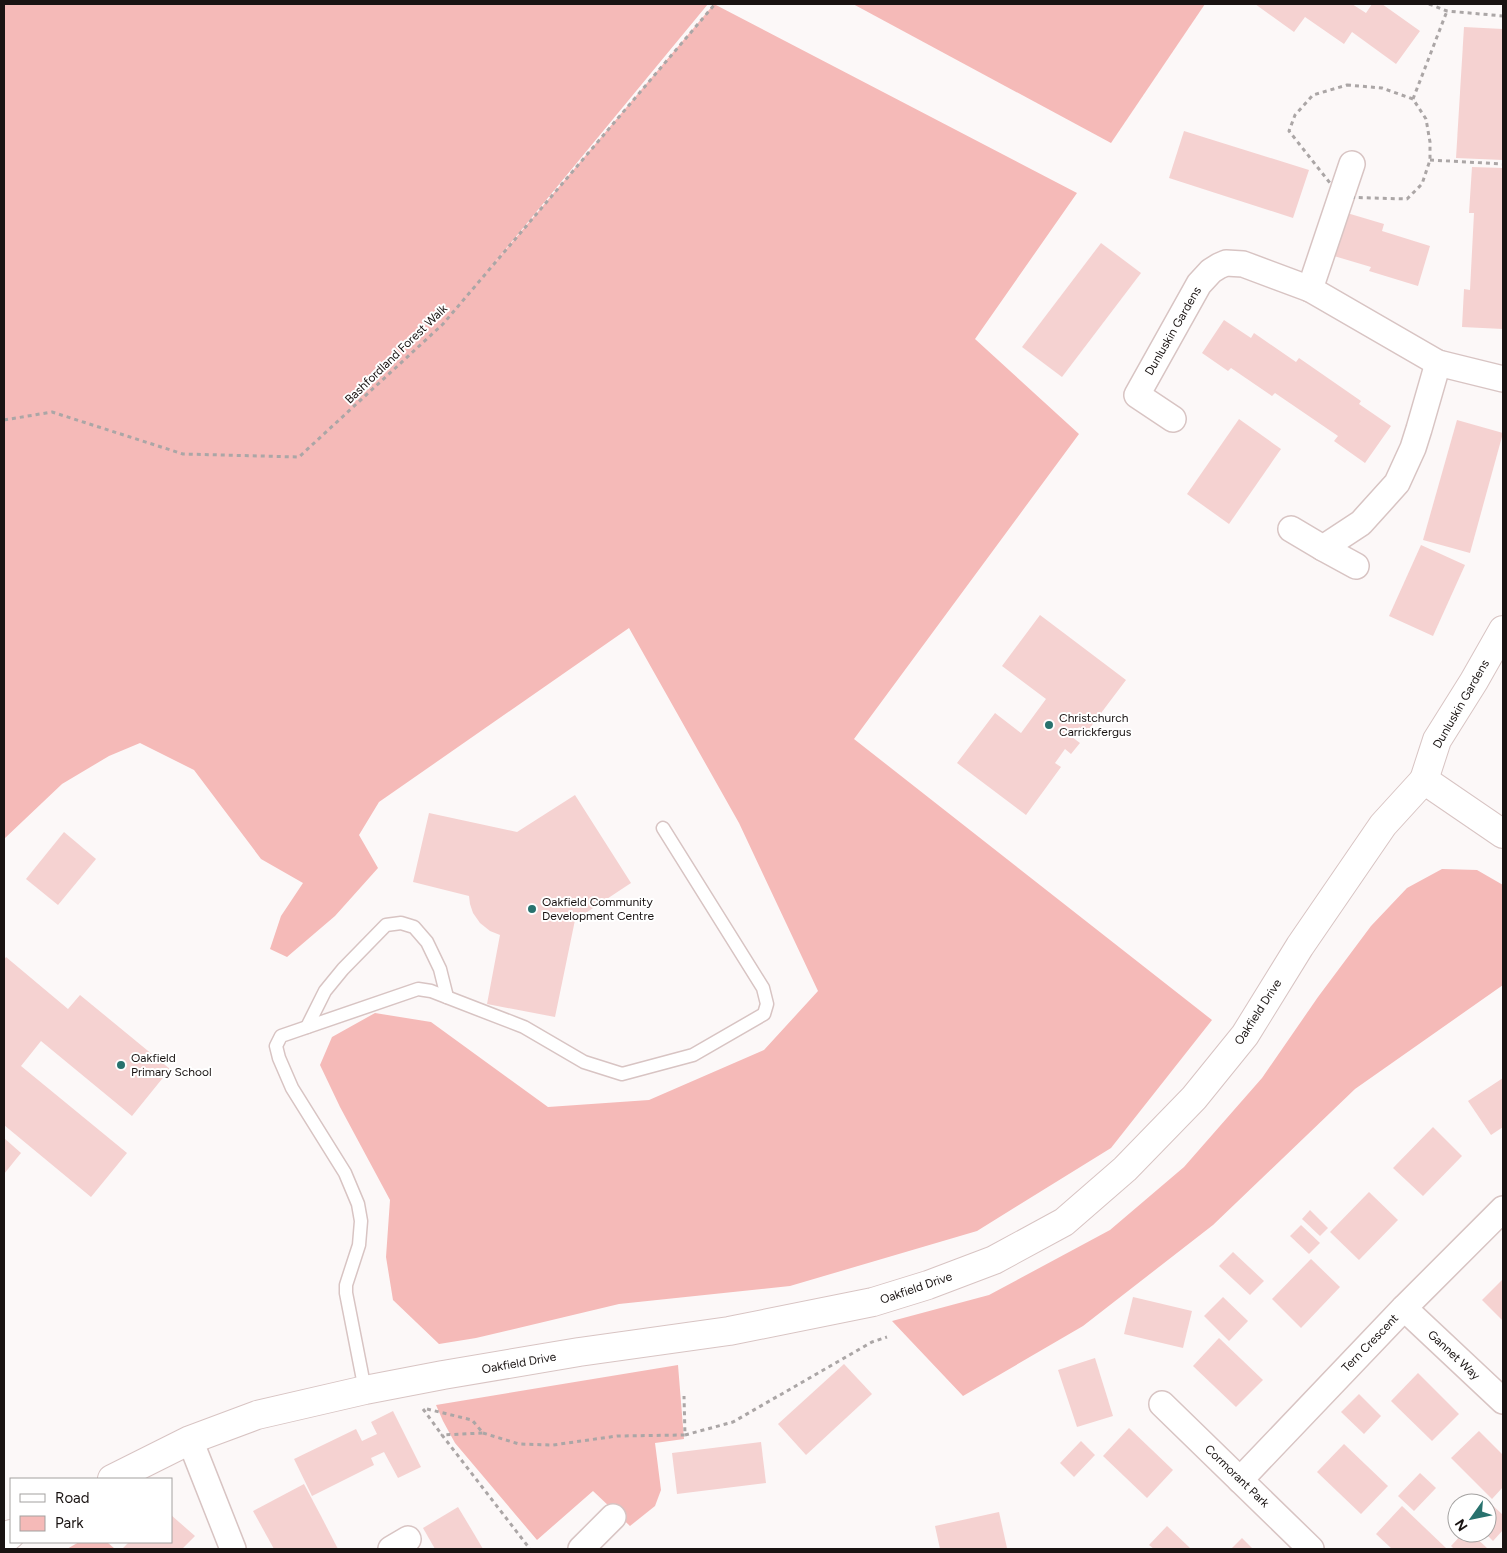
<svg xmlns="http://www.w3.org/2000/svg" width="1507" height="1553" font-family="Figtree,sans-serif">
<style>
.green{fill:#f5bab8}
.building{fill:#f5d2d1}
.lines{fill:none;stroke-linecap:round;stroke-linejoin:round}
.service-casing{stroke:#d8c4c3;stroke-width:15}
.minor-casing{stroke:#d8c4c3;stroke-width:28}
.tertiary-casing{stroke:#d8c4c3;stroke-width:30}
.path{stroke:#aba6a6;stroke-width:3;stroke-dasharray:4 4;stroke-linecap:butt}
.service{stroke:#fff;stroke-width:12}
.minor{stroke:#fff;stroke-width:25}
.tertiary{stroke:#fff;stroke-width:28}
.poi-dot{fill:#28726e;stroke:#fff;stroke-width:2}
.labels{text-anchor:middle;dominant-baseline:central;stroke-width:4;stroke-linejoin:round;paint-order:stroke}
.street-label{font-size:12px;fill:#191312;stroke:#fff}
.poi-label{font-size:12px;fill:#191312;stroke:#fff;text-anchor:start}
</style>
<rect width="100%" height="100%" fill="#fcf8f8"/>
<g class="green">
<path d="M 4,4 L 708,4 L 485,274 L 714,4 L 1077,193 L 975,339 L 1079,434 L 854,739 L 1212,1020 L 1111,1148 L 977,1231 L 790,1286 L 619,1304 L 476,1338 L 439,1344 L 393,1300 L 386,1257 L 390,1200 L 340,1107 L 320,1065 L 332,1037 L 375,1013 L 431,1022 L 548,1107 L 649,1100 L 764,1050 L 818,991 L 739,823 L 629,628 L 379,802 L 359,835 L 378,868 L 335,916 L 287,957 L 270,949 L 281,916 L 303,883 L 261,859 L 194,770 L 140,743 L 109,756 L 62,784 L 4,839 Z"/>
<path d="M 853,4 L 1205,4 L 1111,143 Z"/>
<path d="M 1442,869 L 1477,870 L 1503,885 L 1503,985 L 1355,1089 L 1213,1225 L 1083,1326 L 963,1396 L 892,1321 L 989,1295 L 1110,1230 L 1184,1167 L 1262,1078 L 1318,997 L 1371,926 L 1407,888 Z"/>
<path d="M 678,1365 L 684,1439 L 655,1443 L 661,1490 L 655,1506 L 630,1526 L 593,1491 L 537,1540 L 455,1443 L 443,1421 L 436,1405 Z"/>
<path d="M 79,1542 L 107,1542 L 115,1549 L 67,1549 Z"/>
</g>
<g class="building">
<path d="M 1255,4 L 1352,4 L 1366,13 L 1372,4 L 1382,4 L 1420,31 L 1396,64 L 1352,32 L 1344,44 L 1305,17 L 1294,32 Z"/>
<path d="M 1464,27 L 1503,29 L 1503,160 L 1456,158 Z"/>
<path d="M 1184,131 L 1309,170 L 1293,218 L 1169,178 Z"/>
<path d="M 1472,167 L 1503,168 L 1503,329 L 1462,327 L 1464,289 L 1470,290 L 1474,213 L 1469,213 Z"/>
<path d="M 1347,213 L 1384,224 L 1382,231 L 1430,246 L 1418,286 L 1369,271 L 1371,267 L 1334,256 Z"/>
<path d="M 1101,243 L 1141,273 L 1062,377 L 1022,347 Z"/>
<path d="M 1224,320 L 1251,338 L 1254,333 L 1296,362 L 1299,358 L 1361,401 L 1359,404 L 1391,426 L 1365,463 L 1334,441 L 1338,436 L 1275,393 L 1272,396 L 1231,368 L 1228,371 L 1202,353 Z"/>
<path d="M 1239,419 L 1281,449 L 1229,524 L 1187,494 Z"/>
<path d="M 1457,420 L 1503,433 L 1470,553 L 1423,540 Z"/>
<path d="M 1421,545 L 1465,565 L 1433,636 L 1389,616 Z"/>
<path d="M 1040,615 L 1126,680 L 1086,733 L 1079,727 L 1072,737 L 1080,743 L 1071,754 L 1065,749 L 1055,763 L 1061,767 L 1026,815 L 957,763 L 995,713 L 1021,733 L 1046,699 L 1002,666 Z"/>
<path d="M 575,795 L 631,883 L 575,920 L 555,1017 L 487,1004 L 500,935 L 490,931 L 480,923 L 473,913 L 470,904 L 469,896 L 413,882 L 429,813 L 517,832 Z"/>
<path d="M 64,832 L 96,859 L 58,905 L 26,879 Z"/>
<path d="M 6,957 L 68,1009 L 80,995 L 170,1069 L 132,1116 L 41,1041 L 21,1066 L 127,1153 L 91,1197 L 4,1125 L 4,960 Z"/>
<path d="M 1503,1078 L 1503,1127 L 1491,1135 L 1468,1101 Z"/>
<path d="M 1433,1127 L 1462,1156 L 1423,1196 L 1393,1168 Z"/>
<path d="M 4,1138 L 21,1153 L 4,1174 Z"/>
<path d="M 1369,1192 L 1398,1220 L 1359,1260 L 1330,1232 Z"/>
<path d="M 1310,1210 L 1328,1228 L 1320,1236 L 1302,1219 Z"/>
<path d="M 1301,1225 L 1320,1243 L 1309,1254 L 1290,1236 Z"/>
<path d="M 1233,1252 L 1264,1281 L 1250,1295 L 1219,1266 Z"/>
<path d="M 1311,1259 L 1340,1287 L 1301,1328 L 1272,1299 Z"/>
<path d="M 1503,1279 L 1503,1321 L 1482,1300 Z"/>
<path d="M 1133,1297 L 1192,1311 L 1183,1348 L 1124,1334 Z"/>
<path d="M 1223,1297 L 1248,1321 L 1229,1341 L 1204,1316 Z"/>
<path d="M 1219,1338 L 1263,1380 L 1236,1407 L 1193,1366 Z"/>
<path d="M 1095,1358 L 1113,1416 L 1077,1427 L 1058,1370 Z"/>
<path d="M 844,1364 L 872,1394 L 806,1455 L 778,1424 Z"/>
<path d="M 1418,1373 L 1459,1414 L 1432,1441 L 1391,1401 Z"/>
<path d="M 1359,1394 L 1381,1416 L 1364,1434 L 1341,1412 Z"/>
<path d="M 393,1411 L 421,1467 L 398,1478 L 384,1452 L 371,1458 L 374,1465 L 312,1496 L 294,1459 L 356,1429 L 362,1441 L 377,1434 L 371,1422 Z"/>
<path d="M 1129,1428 L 1173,1470 L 1147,1498 L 1103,1456 Z"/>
<path d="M 1479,1431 L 1503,1455 L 1503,1487 L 1492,1499 L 1451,1458 Z"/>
<path d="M 1081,1441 L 1095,1455 L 1074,1477 L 1060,1463 Z"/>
<path d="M 761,1442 L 766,1483 L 677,1494 L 672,1453 Z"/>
<path d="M 1344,1444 L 1388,1486 L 1361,1514 L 1317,1472 Z"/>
<path d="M 1420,1473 L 1436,1488 L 1414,1511 L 1398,1496 Z"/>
<path d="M 304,1484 L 322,1518 L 338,1549 L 274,1549 L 253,1511 Z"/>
<path d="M 1488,1501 L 1503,1515 L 1503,1530 L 1493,1541 L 1485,1533 L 1487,1533 L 1487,1502 Z"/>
<path d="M 1402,1506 L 1446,1548 L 1444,1549 L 1392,1549 L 1376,1534 Z"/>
<path d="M 458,1507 L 473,1532 L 483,1549 L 435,1549 L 423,1528 Z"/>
<path d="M 999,1512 L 1007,1548 L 940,1549 L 935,1526 Z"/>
<path d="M 171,1515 L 195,1536 L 182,1549 L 122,1549 L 129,1542 L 171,1542 Z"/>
<path d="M 1167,1526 L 1191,1549 L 1154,1549 L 1149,1545 Z"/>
<path d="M 1463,1533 L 1471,1533 L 1488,1549 L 1454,1549 L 1451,1546 Z"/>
<path d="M 1242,1538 L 1253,1549 L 1231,1549 Z"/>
</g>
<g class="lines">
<defs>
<g id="service">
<path d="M 307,1027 L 325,991 L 343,969 L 386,925 L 401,923 L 414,927 L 427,942 L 440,969 L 447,997"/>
<path d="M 365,1390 L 346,1293 L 346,1285 L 359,1245 L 361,1221 L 358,1204 L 345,1173 L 292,1088 L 279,1058 L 276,1046 L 281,1036 L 418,989 L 431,991 L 524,1027 L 584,1062 L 622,1074 L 693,1055 L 764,1014 L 767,1004 L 763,988 L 663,828"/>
</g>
<g id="minor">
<path d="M 1310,289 L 1352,164"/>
<path d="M 1173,419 L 1137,395 L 1199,284 L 1211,271 L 1219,266 L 1226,263 L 1243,264 L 1310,289 L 1438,363 L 1503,379"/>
<path d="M 1291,529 L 1323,548 L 1361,523 L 1397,483 L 1413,448 L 1419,429 L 1438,363"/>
<path d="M 1323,548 L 1356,566"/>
<path d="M 1404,1308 L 1503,1401"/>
<path d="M 1162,1404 L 1311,1549"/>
<path d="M 190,1440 L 233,1549"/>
<path d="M 1240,1480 L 1404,1308 L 1503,1209"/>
<path d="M 391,1549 L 408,1539"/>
<path d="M 581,1549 L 613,1517"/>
</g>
<g id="tertiary">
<path d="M 1424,780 L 1437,740 L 1474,681 L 1503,630"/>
<path d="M 112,1479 L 190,1440 L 257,1415 L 365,1390 L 443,1375 L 579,1352 L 729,1331 L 873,1302 L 928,1285 L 994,1260 L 1064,1222 L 1125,1169 L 1194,1098 L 1245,1035 L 1300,946 L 1383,825 L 1424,780 L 1503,834"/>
<path d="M 4,1540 L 11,1534"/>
</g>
</defs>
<use href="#service" class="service-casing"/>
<use href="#minor" class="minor-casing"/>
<use href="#tertiary" class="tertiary-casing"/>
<g class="path">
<path d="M 1429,4 L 1447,11 L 1503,16"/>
<path d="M 1347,85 L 1382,88 L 1413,99 L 1426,119 L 1430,142 L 1430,160 L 1422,184 L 1407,199 L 1341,197 L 1289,131 L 1295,115 L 1313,95 Z"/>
<path d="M 1413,99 L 1447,11"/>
<path d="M 1430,160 L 1503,164"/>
<path d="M 4,420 L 52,412 L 183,454 L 299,457 L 443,324 L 715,4"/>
<path d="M 423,1409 L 442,1435"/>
<path d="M 427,1409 L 472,1420 L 483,1433 L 442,1435 L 530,1549"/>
<path d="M 483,1433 L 519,1444 L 553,1445 L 617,1436 L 685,1435 L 684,1396"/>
<path d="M 685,1435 L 733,1422 L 872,1342 L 887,1337"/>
</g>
<use href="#service" class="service"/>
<use href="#minor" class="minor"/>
<use href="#tertiary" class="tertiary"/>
</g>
<g class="poi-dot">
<circle cx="1049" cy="725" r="5"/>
<circle cx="532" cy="909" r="5"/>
<circle cx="121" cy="1065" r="5"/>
</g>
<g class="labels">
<g class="street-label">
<text transform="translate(1173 331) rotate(-60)">Dunluskin Gardens</text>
<text transform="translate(396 354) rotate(-44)">Bashfordland Forest Walk</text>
<text transform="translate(1461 704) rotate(-60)">Dunluskin Gardens</text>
<text transform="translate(1258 1012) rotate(-57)">Oakfield Drive</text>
<text transform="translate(916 1288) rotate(-19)">Oakfield Drive</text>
<text transform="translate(1370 1343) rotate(-46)">Tern Crescent</text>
<text transform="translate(1454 1355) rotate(43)">Gannet Way</text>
<text transform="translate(519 1363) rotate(-10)">Oakfield Drive</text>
<text transform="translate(1237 1476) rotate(44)">Cormorant Park</text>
</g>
<g class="poi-label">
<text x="1059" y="718">Christchurch<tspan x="1059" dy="14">Carrickfergus</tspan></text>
<text x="542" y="902">Oakfield Community<tspan x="542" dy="14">Development Centre</tspan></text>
<text x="131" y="1058">Oakfield<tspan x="131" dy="14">Primary School</tspan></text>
</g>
</g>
<rect width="1507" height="1553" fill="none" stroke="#191312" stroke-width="10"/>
<rect x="10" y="1478" width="162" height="65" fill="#ffffff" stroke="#a3a1a0"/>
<rect x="20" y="1494" width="25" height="8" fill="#ffffff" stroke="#a3a1a0"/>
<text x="55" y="1503" font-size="15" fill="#191312">Road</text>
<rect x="20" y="1516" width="25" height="15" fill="#f5bab8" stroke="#a3a1a0"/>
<text x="55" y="1528" font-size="15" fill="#191312">Park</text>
<g transform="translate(1472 1518) rotate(237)"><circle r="24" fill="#ffffff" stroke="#a3a1a0"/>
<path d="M0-4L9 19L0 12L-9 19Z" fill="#28726e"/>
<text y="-8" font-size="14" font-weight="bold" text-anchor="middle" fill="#191312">N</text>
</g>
</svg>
